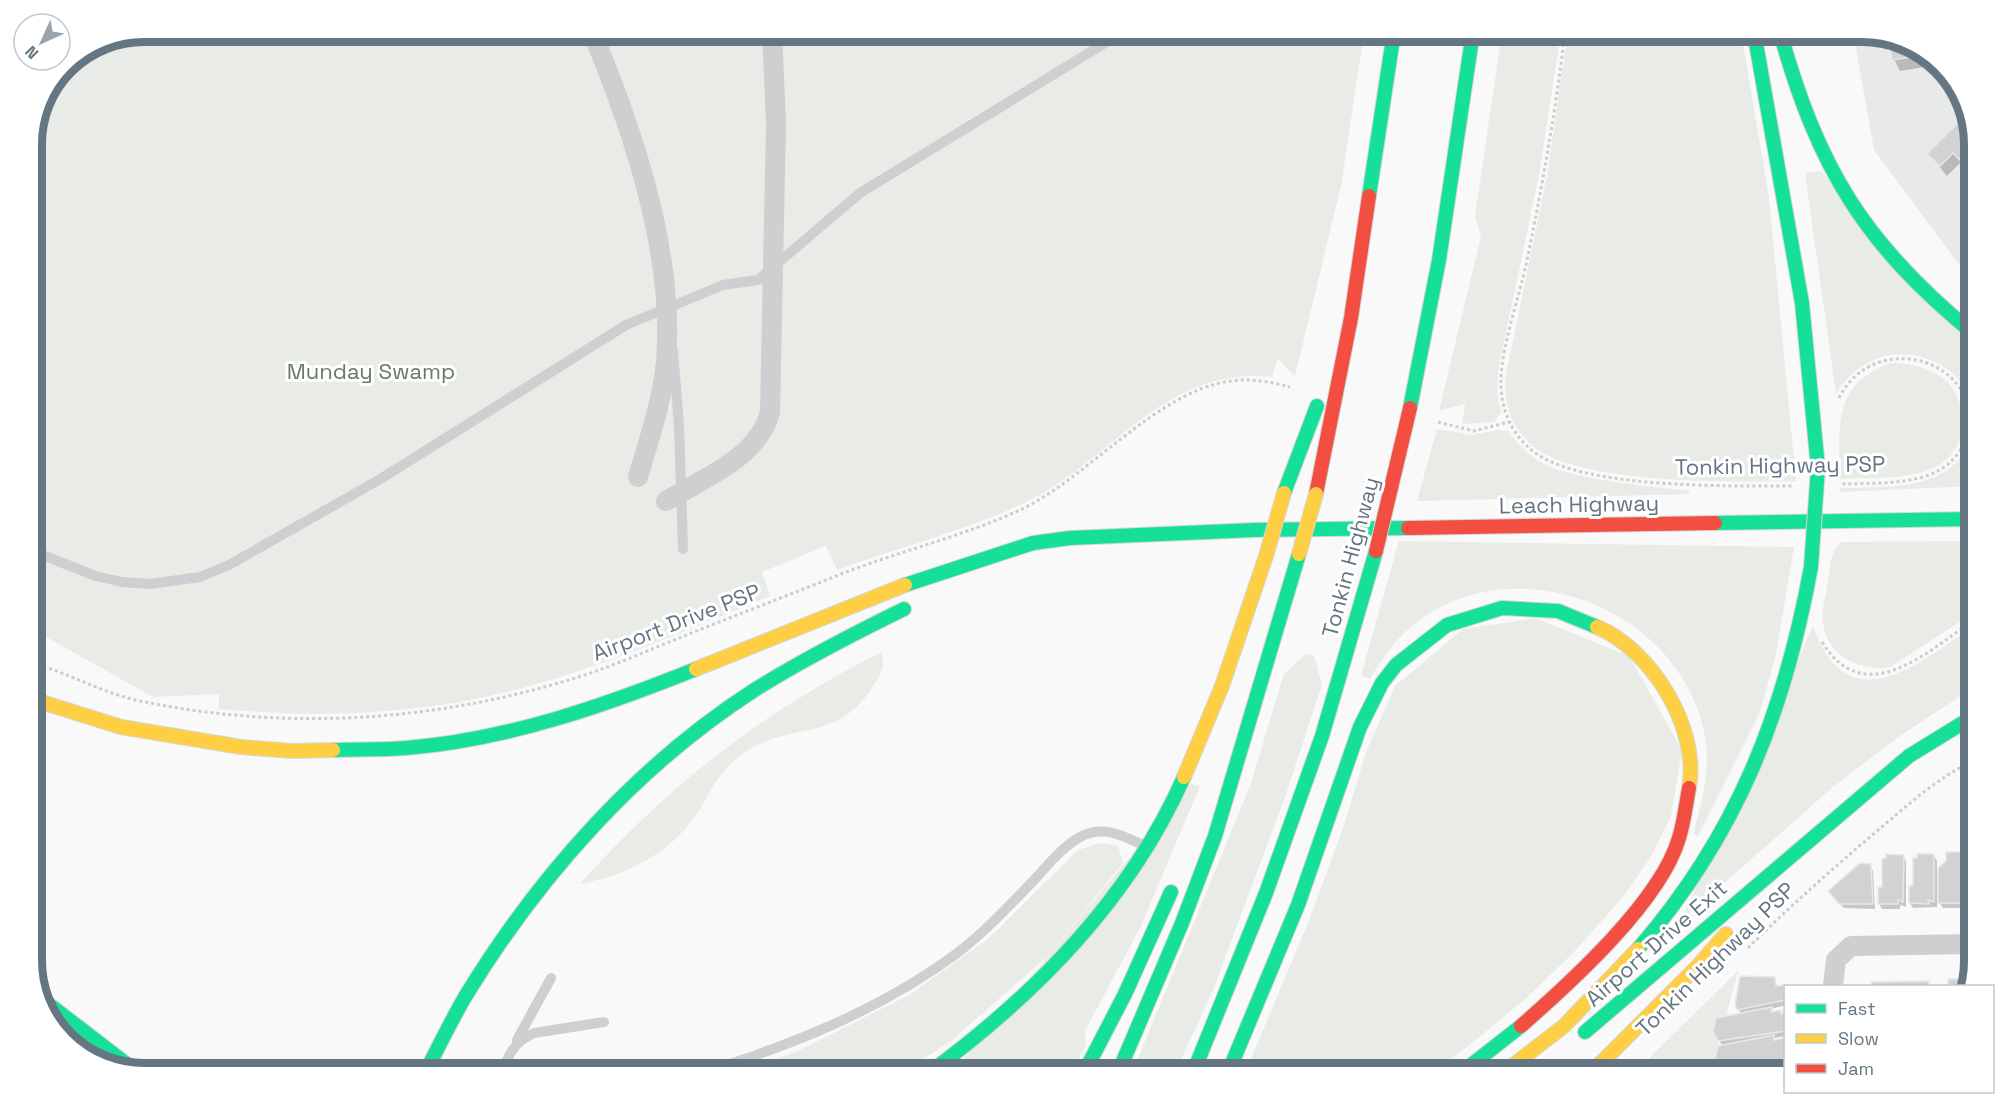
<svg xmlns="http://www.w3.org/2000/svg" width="2006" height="1105" font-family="'Space Grotesk',sans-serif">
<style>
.built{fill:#e8e9e9}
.green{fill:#e8ebe6}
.shadow{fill:#0003}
.building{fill:#d0d2d3;stroke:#e8e8e8;stroke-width:1.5}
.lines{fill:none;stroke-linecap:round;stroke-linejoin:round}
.fast-casing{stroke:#d5d6d6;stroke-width:16}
.slow-casing{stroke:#d5d6d6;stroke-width:16}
.jam-casing{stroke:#d5d6d6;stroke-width:16}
.path{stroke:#cbcccd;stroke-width:3;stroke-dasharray:3 3;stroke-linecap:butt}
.lane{stroke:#cecfd0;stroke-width:10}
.street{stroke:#cecfd0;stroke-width:20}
.fast{stroke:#16e098;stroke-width:14}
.slow{stroke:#ffcf43;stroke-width:14}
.jam{stroke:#f24e42;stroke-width:14}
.fast-bridge-casing{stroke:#d5d6d6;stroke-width:16;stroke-linecap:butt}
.slow-bridge-casing{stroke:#d5d6d6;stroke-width:16;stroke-linecap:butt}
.jam-bridge-casing{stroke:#d5d6d6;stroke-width:16;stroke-linecap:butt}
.fast-bridge{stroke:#16e098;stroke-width:14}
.slow-bridge{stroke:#ffcf43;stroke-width:14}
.jam-bridge{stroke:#f24e42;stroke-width:14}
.labels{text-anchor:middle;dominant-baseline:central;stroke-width:6;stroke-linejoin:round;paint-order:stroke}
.park-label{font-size:22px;fill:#687a64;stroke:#fff}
.street-label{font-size:22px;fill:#657683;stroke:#fff}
.rim{fill:none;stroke:#657683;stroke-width:8}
</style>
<rect width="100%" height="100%" fill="#f9f9f9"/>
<path class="built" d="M 1853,32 L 1918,46 L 1959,88 L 1974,137 L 1974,281 L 1969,278 L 1874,150 Z"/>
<g class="green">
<path d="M 144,32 L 1364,32 L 1341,186 L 1295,376 L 1278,359 L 1272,377 C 1163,366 1114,460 1026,502 C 967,531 899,547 837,570 L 826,546 L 762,572 L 770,596 C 695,627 619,660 540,683 C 436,714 326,719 219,709 L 219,694 L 153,697 L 32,629 L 32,137 L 65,64 L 101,40 Z"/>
<path d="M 1502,32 L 1561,32 L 1539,175 L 1498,371 L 1497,392 L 1501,413 L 1494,422 L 1462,424 L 1465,404 L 1439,411 L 1481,236 L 1475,216 Z"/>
<path d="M 1568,32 L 1741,32 L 1769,198 L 1796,481 C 1734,482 1582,485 1534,447 C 1512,430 1502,401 1506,374 L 1547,176 Z"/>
<path d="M 1821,171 L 1974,346 L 1974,486 L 1840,492 L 1840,488 C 1871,487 1911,489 1939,475 C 1954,467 1963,456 1969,441 C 1997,370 1886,313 1836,394 L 1805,173 Z"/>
<path d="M 1891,363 C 1912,363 1936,369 1950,385 C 1970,411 1967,448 1939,465 C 1912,481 1870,477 1840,479 C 1839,427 1832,384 1891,363 Z"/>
<path d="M 1437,429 L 1472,435 L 1498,430 L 1507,431 C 1519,444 1530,457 1546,465 C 1581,481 1650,486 1689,491 L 1689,494 L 1417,501 Z"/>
<path d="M 1399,541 L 1794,547 L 1776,654 L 1760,712 L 1698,836 L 1693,834 C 1702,802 1711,769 1705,736 C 1682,609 1514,542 1412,626 C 1394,641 1382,659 1370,679 L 1361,675 Z"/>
<path d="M 1974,541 L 1974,613 L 1890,667 C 1860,672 1827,656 1823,623 C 1821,609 1826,595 1828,581 C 1830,567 1830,552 1841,542 Z"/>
<path d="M 1535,618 L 1629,656 L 1682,750 L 1671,816 L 1650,858 L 1623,897 L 1572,954 L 1524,1000 L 1467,1047 L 1430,1073 L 1245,1073 L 1308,923 L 1343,828 L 1367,750 L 1395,686 L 1463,629 Z"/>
<path d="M 1813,626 C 1848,725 1919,663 1974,626 L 1974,687 L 1897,738 L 1833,787 L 1680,922 Z"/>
<path d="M 882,652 C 885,666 881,675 873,686 C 836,747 786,718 737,758 C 719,773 711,790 700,809 C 672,853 630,874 580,884 C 668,785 764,711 882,652 Z"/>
<path d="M 1306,654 L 1314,656 L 1322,685 L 1285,797 L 1213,990 L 1175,1073 L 1132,1073 L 1250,786 L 1284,674 Z"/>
<path d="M 1190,784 L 1200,786 L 1141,926 L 1085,1031 L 1086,1045 L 1071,1073 L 952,1073 Z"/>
<path d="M 1101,843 L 1118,846 L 1123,863 L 1048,956 L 952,1040 L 903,1073 L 740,1073 L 800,1050 L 909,995 L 988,939 L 1078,850 Z"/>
<path d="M 1738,971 L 1712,1068 L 1690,1073 L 1634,1073 Z"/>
</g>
<g class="shadow">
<path d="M 1891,39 L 1918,46 L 1937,65 L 1900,71 L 1894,59 Z"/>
<path d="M 1968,116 L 1974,137 L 1974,177 L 1960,163 L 1947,176 L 1929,154 Z"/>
<path d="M 1969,854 L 1974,861 L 1974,899 L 1965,898 L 1965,908 L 1943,908 L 1940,903 Z"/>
<path d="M 1903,856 L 1906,861 L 1906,907 L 1900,905 L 1900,909 L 1882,909 L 1879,903 L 1884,888 Z"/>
<path d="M 1934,856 L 1937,861 L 1937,907 L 1913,908 L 1910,903 L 1915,888 Z"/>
<path d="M 1870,865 L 1873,871 L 1875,909 L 1844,908 L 1833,897 Z"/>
<path d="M 1774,979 L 1778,987 L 1783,987 L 1786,992 L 1786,1005 L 1771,1009 L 1774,1013 L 1786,1014 L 1786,1036 L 1774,1038 L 1776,1041 L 1786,1043 L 1786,1064 L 1724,1073 L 1716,1059 L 1723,1047 L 1714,1031 L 1741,1014 L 1739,1010 Z"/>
<path d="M 1928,982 L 1930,986 L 1873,986 L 1873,983 Z"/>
</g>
<g class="building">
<path d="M 1889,39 L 1918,46 L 1926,55 L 1892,60 Z"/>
<path d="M 1967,114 L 1974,137 L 1974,174 L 1953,153 L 1940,166 L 1927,154 Z"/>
<path d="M 1946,852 L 1970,852 L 1970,860 L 1974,860 L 1974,894 L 1963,894 L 1963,903 L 1938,903 L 1938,868 L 1946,861 Z"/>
<path d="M 1886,854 L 1904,855 L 1903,902 L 1898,900 L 1898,904 L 1878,904 L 1878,887 L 1882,887 L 1882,859 L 1886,858 Z"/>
<path d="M 1917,854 L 1934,854 L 1934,902 L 1928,900 L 1929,904 L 1909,903 L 1909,886 L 1913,886 L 1913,858 L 1917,858 Z"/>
<path d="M 1860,863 L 1871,864 L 1873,904 L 1839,904 L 1828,891 Z"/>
<path d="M 1740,976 L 1775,977 L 1776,986 L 1783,985 L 1786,1000 L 1737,1010 L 1735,1004 Z"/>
<path d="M 1948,979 L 1970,979 L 1968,986 L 1948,986 Z"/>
<path d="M 1929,981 L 1929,986 L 1872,986 L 1871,982 Z"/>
<path d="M 1772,1007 L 1771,1012 L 1781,1010 L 1781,1014 L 1786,1013 L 1786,1031 L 1718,1041 L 1713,1031 L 1716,1018 Z"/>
<path d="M 1774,1035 L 1774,1040 L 1783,1038 L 1786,1042 L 1786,1059 L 1719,1069 L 1715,1060 L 1718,1046 Z"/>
</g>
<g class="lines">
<defs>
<g id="fast">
<path d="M 1754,32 L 1802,303 L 1818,468"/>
<path d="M 1780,32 C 1818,168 1864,244 1974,334"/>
<path d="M 1369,196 L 1394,32"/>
<path d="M 1410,408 L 1439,260 L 1473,32"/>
<path d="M 1284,493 L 1317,406"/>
<path d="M 1715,523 L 1974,519"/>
<path d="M 905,585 L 1033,543 L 1070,538 L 1254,530 L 1408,528"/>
<path d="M 333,750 C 357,749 382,750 406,748 C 506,740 604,706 696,669"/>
<path d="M 1638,949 C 1737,835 1784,714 1811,567"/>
<path d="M 42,999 L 137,1072"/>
<path d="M 1585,1032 L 1909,756 L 1974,716"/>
<path d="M 425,1073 C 438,1048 451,1021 465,997 C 538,877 637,765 756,689 C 804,659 853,634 904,609"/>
<path d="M 929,1073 C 1036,994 1130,899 1184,777"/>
<path d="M 1084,1073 L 1125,994 L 1171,892"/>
<path d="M 1118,1073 L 1182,923 L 1215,836 L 1299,554"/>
<path d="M 1193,1073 L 1266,893 L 1322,736 L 1376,551"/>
<path d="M 1228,1073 L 1298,905 L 1360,727 L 1382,683 L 1396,665 L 1447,625 L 1502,608 L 1558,611 L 1597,627"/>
<path d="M 1461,1073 L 1521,1026"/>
</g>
<g id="slow">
<path d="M 1597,627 C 1652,650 1700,729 1689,788"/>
<path d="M 696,669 L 905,585"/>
<path d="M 32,699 L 121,727 L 241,747 L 293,751 L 333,750"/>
<path d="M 1184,777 L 1222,686 L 1266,556"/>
<path d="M 1503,1073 L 1564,1026 L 1638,949"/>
<path d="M 1591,1073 L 1696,968 L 1726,934"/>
</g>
<g id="jam">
<path d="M 1316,494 L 1351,318 L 1369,196"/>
<path d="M 1408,528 L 1715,523"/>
<path d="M 1521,1026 C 1570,983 1661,901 1679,838 C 1684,822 1686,804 1689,788"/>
</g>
</defs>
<use href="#fast" class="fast-casing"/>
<use href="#slow" class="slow-casing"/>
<use href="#jam" class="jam-casing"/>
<g class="path">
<path d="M 1565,32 C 1556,110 1542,188 1526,265 C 1519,297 1501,349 1501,380 C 1500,408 1511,434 1534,452 C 1583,489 1730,486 1792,486"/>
<path d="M 1839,398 C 1875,326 1988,361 1966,438 C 1961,453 1950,465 1936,472 C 1910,485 1870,483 1841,484"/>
<path d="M 1438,422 L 1474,431 L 1509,422"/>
<path d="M 1822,642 C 1865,712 1928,651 1974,620"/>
<path d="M 32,663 C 69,673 102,693 140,701 C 284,731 432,722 572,679 C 609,668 644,652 679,638 C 731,617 784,597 836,576 C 896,552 961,537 1020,510 C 1088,478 1158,390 1231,381 C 1251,378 1271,382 1290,387"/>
<path d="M 1748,948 C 1787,909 1829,872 1871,836 C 1904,809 1935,778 1974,761"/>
</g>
<g class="lane">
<path d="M 673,351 L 679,426 L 683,549"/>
<path d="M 32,551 L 96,576 L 122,582 L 150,584 L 200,577 L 229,565 L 382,478 L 626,325 L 723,285 L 758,280 L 860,193 L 1123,32"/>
<path d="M 517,1040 L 551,978"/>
<path d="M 503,1073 C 507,1054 516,1041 534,1033 L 604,1022"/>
<path d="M 701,1073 C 790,1046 880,1010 956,954 C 985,932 1010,905 1035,879 C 1049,864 1064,845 1082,836 C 1103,825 1123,836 1143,845"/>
</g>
<g class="street">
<path d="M 592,32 C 633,130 675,254 666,362 C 662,402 649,439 638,477"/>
<path d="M 666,501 C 704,478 758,458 770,412 L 776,124 L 772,32"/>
<path d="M 1833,986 L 1836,960 L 1851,946 L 1974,944"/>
</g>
<use href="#fast" class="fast"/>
<use href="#slow" class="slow"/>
<use href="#jam" class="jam"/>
<defs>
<path id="fast-bridge" d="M 1811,567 L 1818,468"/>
<g id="slow-bridge">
<path d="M 1299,554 L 1316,494"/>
<path d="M 1266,556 L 1284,493"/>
</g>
<path id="jam-bridge" d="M 1376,551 L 1410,408"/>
</defs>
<use href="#fast-bridge" class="fast-bridge-casing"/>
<use href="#slow-bridge" class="slow-bridge-casing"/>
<use href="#jam-bridge" class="jam-bridge-casing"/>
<use href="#fast-bridge" class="fast-bridge"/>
<use href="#slow-bridge" class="slow-bridge"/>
<use href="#jam-bridge" class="jam-bridge"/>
</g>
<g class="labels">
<g class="park-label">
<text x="371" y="371">Munday Swamp</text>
</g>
<g class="street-label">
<text transform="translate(1780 465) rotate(-1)">Tonkin Highway PSP</text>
<text transform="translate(1579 504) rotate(-1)">Leach Highway</text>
<text transform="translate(1350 557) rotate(-75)">Tonkin Highway</text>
<text transform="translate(676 622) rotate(-21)">Airport Drive PSP</text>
<text transform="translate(1656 943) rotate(-41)">Airport Drive Exit</text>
<text transform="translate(1715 959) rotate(-44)">Tonkin Highway PSP</text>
</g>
</g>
<path d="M0 0H2006V1105H0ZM144 42H1862A102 102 0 0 1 1964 144V961A102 102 0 0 1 1862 1063H144A102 102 0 0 1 42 961V144A102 102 0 0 1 144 42Z" fill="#fff" fill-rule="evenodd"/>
<path class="rim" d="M144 42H1862A102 102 0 0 1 1964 144V961A102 102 0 0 1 1862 1063H144A102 102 0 0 1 42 961V144A102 102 0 0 1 144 42Z"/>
<rect x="1784" y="985" width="210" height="108" fill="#ffffff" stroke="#c1c8cd" stroke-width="1.5"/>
<rect x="1796" y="1004" width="30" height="9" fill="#16e098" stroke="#c1c8cd" stroke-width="1.5"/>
<text x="1838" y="1015" font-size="18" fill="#657683">Fast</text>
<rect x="1796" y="1034" width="30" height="9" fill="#ffcf43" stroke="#c1c8cd" stroke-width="1.5"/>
<text x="1838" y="1045" font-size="18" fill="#657683">Slow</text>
<rect x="1796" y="1064" width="30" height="9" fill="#f24e42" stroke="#c1c8cd" stroke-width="1.5"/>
<text x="1838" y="1075" font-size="18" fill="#657683">Jam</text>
<g transform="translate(42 42) rotate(225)"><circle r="28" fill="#ffffff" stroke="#c1c8cd" stroke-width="1.5"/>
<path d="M0-4.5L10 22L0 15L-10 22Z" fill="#99a4ac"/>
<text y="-9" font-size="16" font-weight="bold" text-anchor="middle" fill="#657683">N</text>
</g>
</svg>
